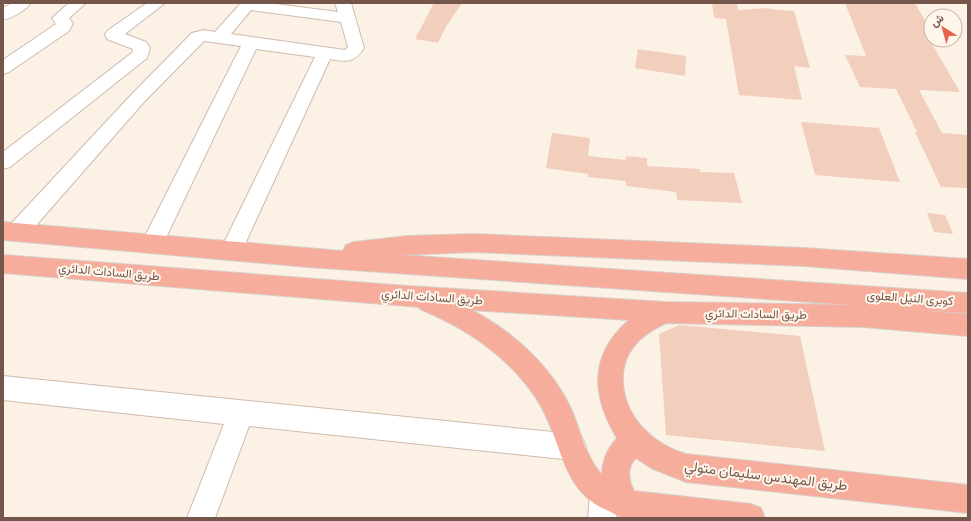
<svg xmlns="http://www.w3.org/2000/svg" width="971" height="521" font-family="'Fira Sans Condensed',Vazirmatn,sans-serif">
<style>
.building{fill:#f2cebc}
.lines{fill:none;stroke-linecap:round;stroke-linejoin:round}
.street-casing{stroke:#d0baae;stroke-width:2}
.secondary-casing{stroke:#d3baab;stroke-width:2}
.highway-casing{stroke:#d8d0cc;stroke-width:2}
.street{fill:#fff;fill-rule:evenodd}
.secondary{fill:#fff;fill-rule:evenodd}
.highway{fill:#f6ad9b;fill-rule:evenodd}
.labels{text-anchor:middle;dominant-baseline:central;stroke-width:4;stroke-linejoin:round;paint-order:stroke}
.street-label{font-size:12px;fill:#75564a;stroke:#fff6eb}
.near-street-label{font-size:14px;fill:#75564a;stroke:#fff6eb}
</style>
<rect width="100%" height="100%" fill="#fcf1e5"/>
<g class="building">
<path d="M 434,3 L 462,3 L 447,25 L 438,43 L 415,39 Z"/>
<path d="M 712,3 L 737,3 L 738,10 L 769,8 L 770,9 L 794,11 L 810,68 L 794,66 L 802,100 L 739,95 L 726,19 L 714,18 Z"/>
<path d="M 845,3 L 915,3 L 931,31 L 931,40 L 936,40 L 938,42 L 931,42 L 960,92 L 919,90 L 942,133 L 968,135 L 968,188 L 941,187 L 915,132 L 917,132 L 896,89 L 860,87 L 845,55 L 866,56 Z"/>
<path d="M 638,49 L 686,56 L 685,76 L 635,68 Z"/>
<path d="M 801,122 L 879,128 L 900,182 L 815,175 Z"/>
<path d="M 552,133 L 590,138 L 588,156 L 626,160 L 626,156 L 647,158 L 647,166 L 700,169 L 700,172 L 734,173 L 742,203 L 677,200 L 676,192 L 626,186 L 626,181 L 588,177 L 588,174 L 546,168 Z"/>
<path d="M 927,213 L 945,215 L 953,234 L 934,232 Z"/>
<path d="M 679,325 L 800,336 L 825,451 L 666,435 L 659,334 Z"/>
</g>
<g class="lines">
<defs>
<g id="street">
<path d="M 69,3 L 86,3 L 69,18 L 73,23 L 69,31 L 9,72 L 3,74 L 3,60 L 56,24 L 52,18 Z"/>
<path d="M 147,3 L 165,3 L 125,34 L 146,42 L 150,48 L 147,58 L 10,167 L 3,169 L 3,152 L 133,52 L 133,49 L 107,39 L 105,35 L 107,31 Z"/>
<path d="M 241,3 L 268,3 L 338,12 L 335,3 L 351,3 L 364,48 C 354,63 347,62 330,59 L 239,257 L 231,260 L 223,257 L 220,251 L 315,57 L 256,49 L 160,250 L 152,253 L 144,250 L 141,244 L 241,46 L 204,41 L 143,103 L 25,238 L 17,241 L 9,238 L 6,232 L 9,226 L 131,95 L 192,33 L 204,30 L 215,32 ZM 251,10 L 341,22 L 348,47 L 345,50 L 231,34 Z"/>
<path d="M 3,376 L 573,434 L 582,438 L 586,447 L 582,456 L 573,460 L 249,426 L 215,518 L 187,518 L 224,424 L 3,400 Z"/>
<path d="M 604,480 L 614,484 L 618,494 L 616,518 L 588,518 L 590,494 L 594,484 Z"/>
</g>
<path id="secondary" d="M 12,3 L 31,3 C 25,11 12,18 3,20 L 3,8 Z"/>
<path id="highway" d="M 3,222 L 343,251 L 346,245 L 354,242 L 407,236 L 475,234 L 804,248 L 968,259 L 968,279 L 804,266 L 475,252 L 400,255 L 968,293 L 968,313 L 900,309 L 968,314 L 968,336 L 863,327 L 666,323 C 654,329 643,335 634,346 C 626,356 622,370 623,383 C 625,418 654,445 686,454 L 968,485 L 968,513 L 686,482 L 651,468 L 636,458 C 627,467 628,480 634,491 L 751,504 L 761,508 L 765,518 C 733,518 701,518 668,518 C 655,518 639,520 626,518 C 620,517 614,514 609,511 C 559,491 563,438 536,398 C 508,356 466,328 420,309 L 419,307 L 3,273 L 3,255 L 408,286 L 665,302 L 853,305 L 308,267 L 3,240 ZM 471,310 L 629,320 C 589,355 591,395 617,438 C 608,448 602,461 602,475 C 586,457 581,433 572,411 C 553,368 513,331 471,310 Z"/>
</defs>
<use href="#street" class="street-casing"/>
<use href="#secondary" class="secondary-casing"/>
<use href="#highway" class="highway-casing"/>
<use href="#street" class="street"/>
<use href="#secondary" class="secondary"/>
<use href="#highway" class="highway"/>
</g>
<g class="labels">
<g class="street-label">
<text transform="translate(109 272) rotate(5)">طريق السادات الدائري</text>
<text transform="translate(432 297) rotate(4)">طريق السادات الدائري</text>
<text transform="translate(910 298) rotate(4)">كوبرى النيل العلوى</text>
<text transform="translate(756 314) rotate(1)">طريق السادات الدائري</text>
</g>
<g class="near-street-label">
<text transform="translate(766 476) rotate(7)">طريق المهندس سليمان متولي</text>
</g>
</g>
<rect width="971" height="521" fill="none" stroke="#75564a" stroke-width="8"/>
<g transform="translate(943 28) rotate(323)"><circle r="19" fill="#fff6eb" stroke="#c8b6ab"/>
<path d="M0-3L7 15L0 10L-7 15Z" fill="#e6624a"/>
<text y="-6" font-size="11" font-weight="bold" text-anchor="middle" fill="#75564a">ش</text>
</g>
</svg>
